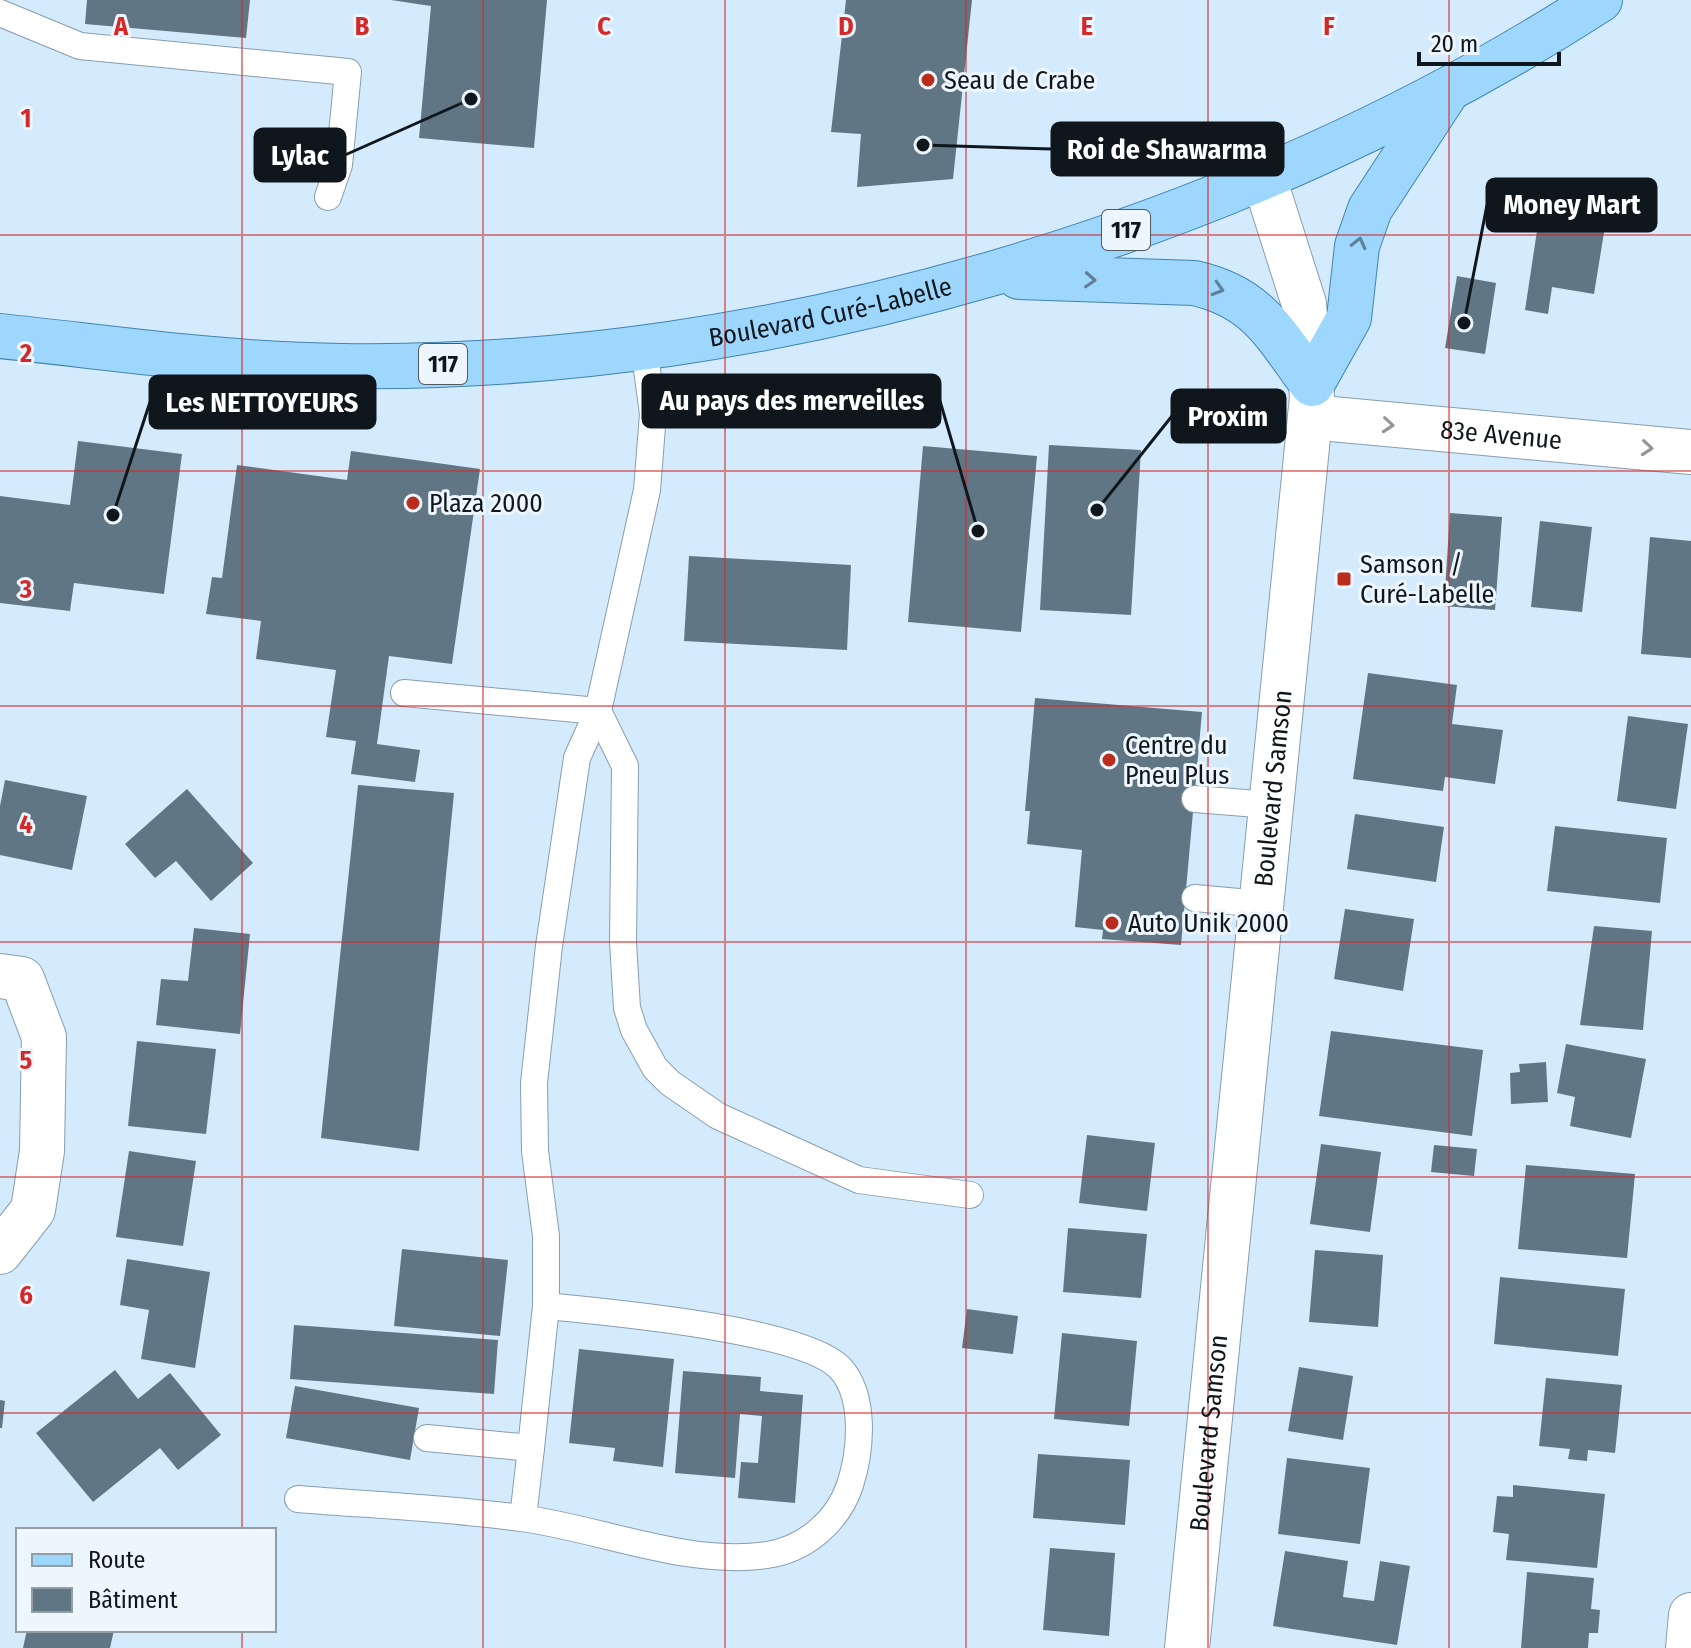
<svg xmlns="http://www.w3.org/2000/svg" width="1691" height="1648" font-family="'Fira Sans Condensed',sans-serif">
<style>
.building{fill:#617685}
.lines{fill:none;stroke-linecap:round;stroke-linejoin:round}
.lane-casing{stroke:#889eaf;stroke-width:28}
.street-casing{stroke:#889eaf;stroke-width:46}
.secondary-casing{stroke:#889eaf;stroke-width:46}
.primary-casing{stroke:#4283ae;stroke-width:46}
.lane{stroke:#fff;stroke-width:26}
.street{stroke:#fff;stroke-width:44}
.secondary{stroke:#fff;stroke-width:44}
.primary{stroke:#9ed7fd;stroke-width:44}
.oneway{stroke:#5e8198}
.oneway2{stroke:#939799}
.grid{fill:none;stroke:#d62828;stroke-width:2;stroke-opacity:0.55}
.poi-dot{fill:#ba2d1d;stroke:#edf6fd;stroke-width:3}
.labels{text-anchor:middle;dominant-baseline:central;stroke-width:6;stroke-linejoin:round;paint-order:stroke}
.shield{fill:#edf6fd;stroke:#525a60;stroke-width:2}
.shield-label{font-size:24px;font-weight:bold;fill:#0f171d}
.poi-label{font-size:26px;fill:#0f171d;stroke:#edf6fd;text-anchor:start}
.street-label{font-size:26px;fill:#0f171d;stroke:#edf6fd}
.grid-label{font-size:26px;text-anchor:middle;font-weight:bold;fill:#d62828;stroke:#edf6fd;stroke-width:6;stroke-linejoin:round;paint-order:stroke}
.leader{fill:none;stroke:#0f171d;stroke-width:3}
.callout-dot{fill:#0f171d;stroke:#edf6fd;stroke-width:3}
.callout{fill:#0f171d;stroke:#0f171d;stroke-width:3}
.callout-label{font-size:28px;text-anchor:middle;font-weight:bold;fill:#fff}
</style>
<rect width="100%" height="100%" fill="#d3ebfd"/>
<g class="building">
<path d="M 87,0 L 250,0 L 246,38 L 85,24 Z"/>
<path d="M 391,0 L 547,0 L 534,148 L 419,138 L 431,6 Z"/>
<path d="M 846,0 L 972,0 L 953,179 L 857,187 L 861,134 L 831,132 Z"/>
<path d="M 1542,198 L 1608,208 L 1594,294 L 1552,287 L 1548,314 L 1525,310 Z"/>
<path d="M 1457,276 L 1496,283 L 1485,354 L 1445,348 Z"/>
<path d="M 78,441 L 182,454 L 164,594 L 74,583 L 70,611 L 0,603 L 0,496 L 70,505 Z"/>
<path d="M 1049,445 L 1141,450 L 1131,615 L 1040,610 Z"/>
<path d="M 923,446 L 1037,456 L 1021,632 L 908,622 Z"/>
<path d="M 351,451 L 480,469 L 452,664 L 389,656 L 377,744 L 420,750 L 415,782 L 351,774 L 356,741 L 326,737 L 336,670 L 256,659 L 261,621 L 206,614 L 212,577 L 222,578 L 237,465 L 347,480 Z"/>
<path d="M 1450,513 L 1502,517 L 1495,610 L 1444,606 Z"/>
<path d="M 1540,521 L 1592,527 L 1582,612 L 1531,607 Z"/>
<path d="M 1650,537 L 1691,541 L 1691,658 L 1641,654 Z"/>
<path d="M 689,556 L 851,565 L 847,650 L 684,641 Z"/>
<path d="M 1368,673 L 1457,685 L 1452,724 L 1503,730 L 1495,784 L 1445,777 L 1443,791 L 1353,779 Z"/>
<path d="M 1035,698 L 1202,712 L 1181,945 L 1102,939 L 1103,930 L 1075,927 L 1082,850 L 1027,844 L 1030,811 L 1025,811 Z"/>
<path d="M 1628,716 L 1688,724 L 1676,809 L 1617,801 Z"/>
<path d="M 5,780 L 87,796 L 72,870 L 0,855 L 0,806 Z"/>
<path d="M 358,785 L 454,793 L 419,1151 L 321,1138 Z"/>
<path d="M 187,789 L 253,863 L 211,901 L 176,861 L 155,878 L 125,844 Z"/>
<path d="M 1355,814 L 1444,827 L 1436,882 L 1347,869 Z"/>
<path d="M 1555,826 L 1667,838 L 1660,903 L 1547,891 Z"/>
<path d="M 1345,909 L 1414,919 L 1403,991 L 1334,979 Z"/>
<path d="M 1594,926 L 1652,931 L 1643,1030 L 1580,1025 Z"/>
<path d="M 194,928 L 250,934 L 240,1034 L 156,1025 L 161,979 L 188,981 Z"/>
<path d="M 1331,1031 L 1483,1050 L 1472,1136 L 1319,1116 Z"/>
<path d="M 137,1041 L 216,1049 L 206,1134 L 128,1126 Z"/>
<path d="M 1566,1044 L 1646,1059 L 1631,1138 L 1570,1126 L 1575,1097 L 1557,1093 Z"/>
<path d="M 1546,1062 L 1548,1102 L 1511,1104 L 1510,1073 L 1520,1072 L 1519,1064 Z"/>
<path d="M 1087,1135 L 1155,1143 L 1147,1211 L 1079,1203 Z"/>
<path d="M 1321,1144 L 1381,1152 L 1370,1232 L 1310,1224 Z"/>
<path d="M 1434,1145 L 1477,1149 L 1474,1176 L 1431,1172 Z"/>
<path d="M 129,1151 L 196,1161 L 183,1246 L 116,1237 Z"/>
<path d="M 1526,1165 L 1635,1174 L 1627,1258 L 1518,1249 Z"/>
<path d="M 1068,1228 L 1147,1234 L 1141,1298 L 1063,1292 Z"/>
<path d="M 402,1249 L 508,1260 L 500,1336 L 394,1326 Z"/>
<path d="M 1315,1250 L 1383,1255 L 1378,1327 L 1309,1322 Z"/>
<path d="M 127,1259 L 210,1272 L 195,1368 L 141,1359 L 149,1310 L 120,1305 Z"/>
<path d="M 1500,1277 L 1625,1289 L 1618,1356 L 1494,1344 Z"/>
<path d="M 967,1309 L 1018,1316 L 1013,1354 L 962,1348 Z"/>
<path d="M 294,1325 L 498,1340 L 494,1394 L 290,1379 Z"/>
<path d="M 1062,1333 L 1137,1341 L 1129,1426 L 1054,1419 Z"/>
<path d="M 579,1349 L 674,1359 L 663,1467 L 613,1461 L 615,1448 L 569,1443 Z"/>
<path d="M 1299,1367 L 1353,1376 L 1343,1440 L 1288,1431 Z"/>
<path d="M 115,1370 L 138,1399 L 170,1373 L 221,1435 L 178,1470 L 160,1448 L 93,1502 L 36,1433 Z"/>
<path d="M 683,1371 L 761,1377 L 760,1391 L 803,1395 L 795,1503 L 738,1498 L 741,1462 L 758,1463 L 762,1416 L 740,1414 L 735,1478 L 675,1473 Z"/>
<path d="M 1546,1378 L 1622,1385 L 1615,1453 L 1588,1450 L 1587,1461 L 1568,1459 L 1570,1449 L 1539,1446 Z"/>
<path d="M 295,1386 L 419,1408 L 410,1460 L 286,1438 Z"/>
<path d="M 0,1400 L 5,1401 L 2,1428 L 0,1428 Z"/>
<path d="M 1038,1454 L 1130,1460 L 1125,1525 L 1033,1518 Z"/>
<path d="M 1287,1458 L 1370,1468 L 1360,1544 L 1278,1534 Z"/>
<path d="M 1513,1485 L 1605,1494 L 1597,1568 L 1506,1560 L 1509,1534 L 1493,1532 L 1497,1496 L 1513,1497 Z"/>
<path d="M 1050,1548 L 1115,1553 L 1109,1636 L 1043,1630 Z"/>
<path d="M 1285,1551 L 1348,1561 L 1343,1597 L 1374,1601 L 1380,1561 L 1410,1566 L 1397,1645 L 1273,1626 Z"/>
<path d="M 1527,1572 L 1594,1578 L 1591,1609 L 1600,1610 L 1598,1633 L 1589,1633 L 1588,1648 L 1521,1648 Z"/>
<path d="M 27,1630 L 114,1630 L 110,1648 L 23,1648 Z"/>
</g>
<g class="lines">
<defs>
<g id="lane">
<path d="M 0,13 L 80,46 L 348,72 L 339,165 L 328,197"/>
<path d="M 404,693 L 598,711 L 647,490 L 653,414 L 644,347"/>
<path d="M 598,711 L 625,766 L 623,942 L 627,1008 L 634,1030 L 655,1068 L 670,1083 L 718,1116 L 859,1180 L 970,1195"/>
<path d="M 1195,799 L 1270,805"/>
<path d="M 1195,898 L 1260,904"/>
<path d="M 546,1306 L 546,1236 L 535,1151 L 534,1083 L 549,946 L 577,758 L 598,711"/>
<path d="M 298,1499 C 372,1505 447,1508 521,1518 C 598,1528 689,1567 767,1555 C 806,1549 838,1521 850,1485 C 861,1451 866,1396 840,1368 C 802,1329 606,1312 546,1306 L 531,1448 L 427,1438"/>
<path d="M 523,1518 L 531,1448"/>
</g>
<g id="street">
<path id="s1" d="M 1310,417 L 1691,452"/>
<path d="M 0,976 L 22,979 L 44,1037 L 42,1151 L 33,1210 L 0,1252"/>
<path d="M 1688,1648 L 1691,1615"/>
</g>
<g id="secondary">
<path id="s2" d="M 1187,1648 L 1312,397 L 1304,304 L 1263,175"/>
</g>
<g id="primary">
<path d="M 1019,277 L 1194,283 C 1258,297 1275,334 1312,384 L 1349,318 L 1357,246 L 1370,209 L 1446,93"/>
<path id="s3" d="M 0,336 C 114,348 228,365 343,366 C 770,372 1241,232 1600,0"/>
</g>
</defs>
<use href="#lane" class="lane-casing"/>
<use href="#street" class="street-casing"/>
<use href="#secondary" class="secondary-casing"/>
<use href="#primary" class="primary-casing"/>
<use href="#lane" class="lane"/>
<use href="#street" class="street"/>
<use href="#secondary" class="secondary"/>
<use href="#primary" class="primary"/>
</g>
<defs><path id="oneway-chevron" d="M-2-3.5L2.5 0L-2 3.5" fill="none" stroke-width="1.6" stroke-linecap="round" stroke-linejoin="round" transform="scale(2)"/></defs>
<g class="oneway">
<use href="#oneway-chevron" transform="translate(1359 243) rotate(-76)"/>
<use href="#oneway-chevron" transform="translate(1090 280) rotate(3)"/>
<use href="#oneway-chevron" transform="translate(1218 289) rotate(17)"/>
</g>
<g class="oneway2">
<use href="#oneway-chevron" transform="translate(1388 425) rotate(5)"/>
<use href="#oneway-chevron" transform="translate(1647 448) rotate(5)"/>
</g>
<path class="grid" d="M 242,0 L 242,1530M 483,0 L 483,1648M 725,0 L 725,1648M 966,0 L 966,1648M 1208,0 L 1208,1648M 1449,0 L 1449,1648M 0,235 L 1691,235M 0,471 L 1691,471M 0,706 L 1691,706M 0,942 L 1691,942M 0,1177 L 1691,1177M 0,1413 L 1691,1413M 242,1630 L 242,1648"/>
<g class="poi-dot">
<circle cx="928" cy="80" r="8"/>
<circle cx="413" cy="503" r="8"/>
<rect x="1336" y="571" width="16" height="16" rx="4"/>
<circle cx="1109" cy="760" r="8"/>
<circle cx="1112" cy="923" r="8"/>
</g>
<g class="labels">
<g class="shield">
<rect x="1102" y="210" width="48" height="40" rx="6"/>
<rect x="419" y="344" width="48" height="40" rx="6"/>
</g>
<g class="shield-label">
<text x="1126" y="230">117</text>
<text x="443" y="364">117</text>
</g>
<g class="poi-label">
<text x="944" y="80">Seau de Crabe</text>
<text x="429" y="503">Plaza 2000</text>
<text x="1360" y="564">Samson /<tspan x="1360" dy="30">Curé-Labelle</tspan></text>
<text x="1125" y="745">Centre du<tspan x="1125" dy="30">Pneu Plus</tspan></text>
<text x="1128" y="923">Auto Unik 2000</text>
</g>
<g class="street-label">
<text stroke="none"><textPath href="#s3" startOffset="836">Boulevard Curé-Labelle</textPath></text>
<text stroke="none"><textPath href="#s1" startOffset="192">83e Avenue</textPath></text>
<text stroke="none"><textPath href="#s2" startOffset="864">Boulevard Samson</textPath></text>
<text stroke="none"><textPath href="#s2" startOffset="216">Boulevard Samson</textPath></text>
</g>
</g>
<g class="grid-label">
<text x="121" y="35">A</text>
<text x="362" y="35">B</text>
<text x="604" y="35">C</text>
<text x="846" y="35">D</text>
<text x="1087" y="35">E</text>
<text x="1329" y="35">F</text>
<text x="26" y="127">1</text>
<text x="26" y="362">2</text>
<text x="26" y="598">3</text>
<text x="26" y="833">4</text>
<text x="26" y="1069">5</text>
<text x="26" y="1304">6</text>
</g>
<path class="leader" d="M923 145L1052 149M471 99L345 155M1464 323L1487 205M978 531L940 401M113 515L150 402M1097 510L1172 416"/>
<g class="callout-dot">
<circle cx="923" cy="145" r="8"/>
<circle cx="471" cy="99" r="8"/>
<circle cx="1464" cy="323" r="8"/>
<circle cx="978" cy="531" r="8"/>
<circle cx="113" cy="515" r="8"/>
<circle cx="1097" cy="510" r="8"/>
</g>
<g class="callout">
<rect x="1052" y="123" width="231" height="52" rx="8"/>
<rect x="255" y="129" width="90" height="52" rx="8"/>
<rect x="1487" y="179" width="169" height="52" rx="8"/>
<rect x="643" y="375" width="297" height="52" rx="8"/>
<rect x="150" y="376" width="225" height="52" rx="8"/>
<rect x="1172" y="390" width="113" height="52" rx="8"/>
</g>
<g class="callout-label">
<text x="1167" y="159">Roi de Shawarma</text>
<text x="300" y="165">Lylac</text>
<text x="1572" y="214">Money Mart</text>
<text x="792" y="410">Au pays des merveilles</text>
<text x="262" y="412">Les NETTOYEURS</text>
<text x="1228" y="426">Proxim</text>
</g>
<rect x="16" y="1528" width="260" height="104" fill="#edf6fd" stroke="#949da3" stroke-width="2"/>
<rect x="32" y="1554" width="40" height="12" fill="#9ed7fd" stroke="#949da3" stroke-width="2"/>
<text x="88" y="1568" font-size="24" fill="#0f171d">Route</text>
<rect x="32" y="1588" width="40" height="24" fill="#617685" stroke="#949da3" stroke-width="2"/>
<text x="88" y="1608" font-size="24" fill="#0f171d">Bâtiment</text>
<path d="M1419 52v12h140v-12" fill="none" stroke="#0f171d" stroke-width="4"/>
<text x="1431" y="52" font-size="24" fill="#0f171d" stroke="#edf6fd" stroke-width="6" paint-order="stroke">20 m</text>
</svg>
